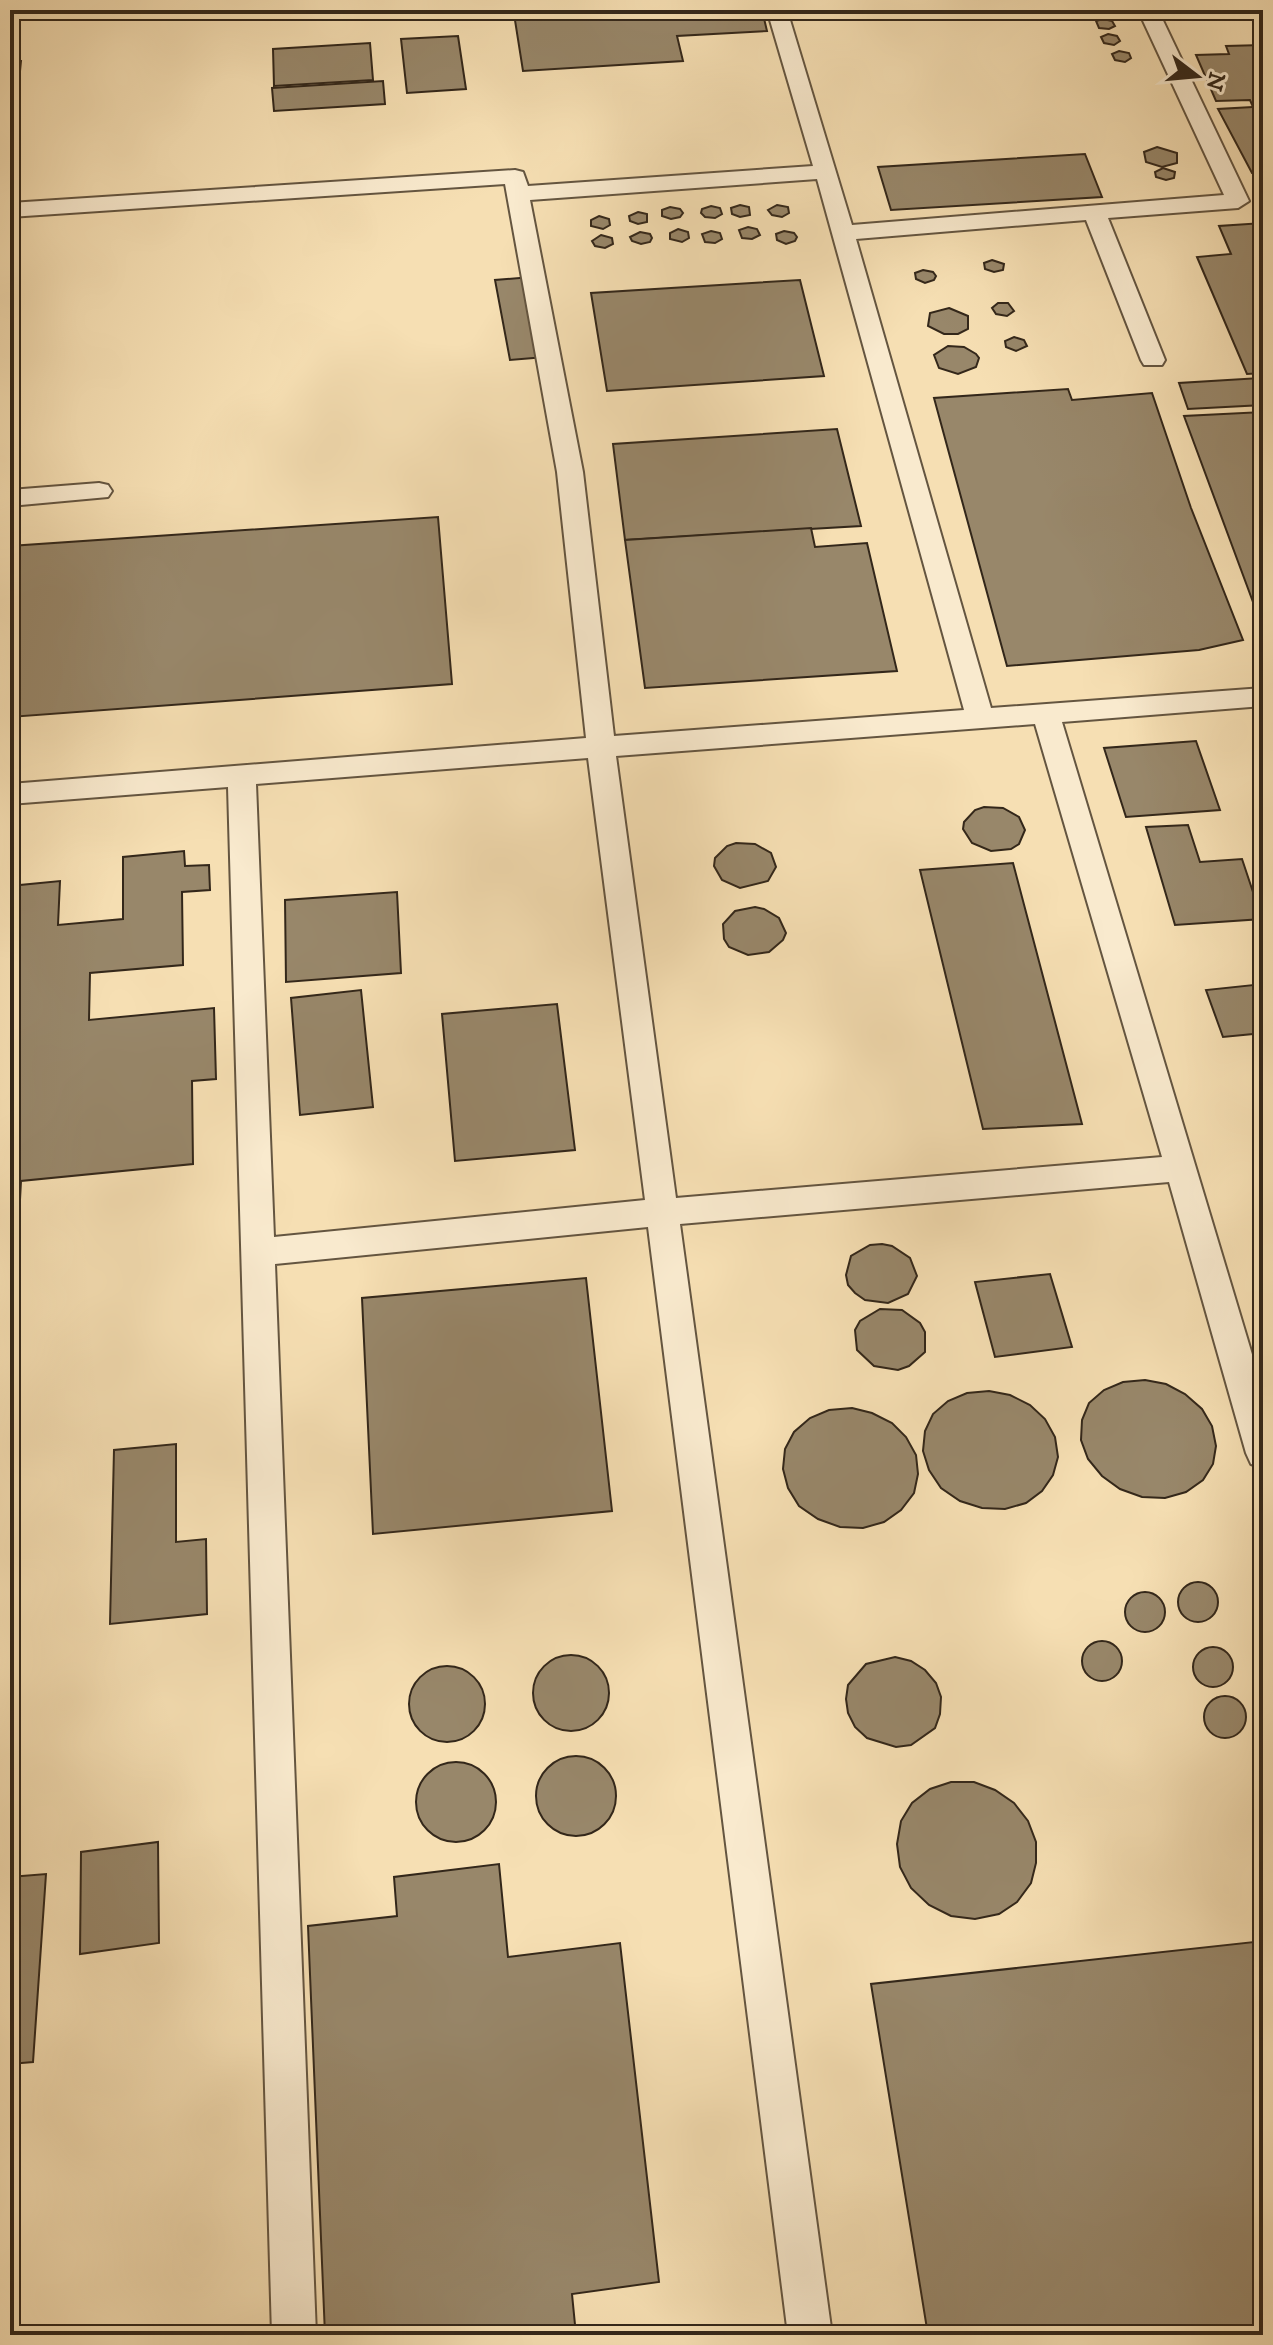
<svg xmlns="http://www.w3.org/2000/svg" width="1273" height="2345" font-family="'IM FELL DW Pica',serif">
<style>
.building{fill:#98876a;stroke:#33271a;stroke-width:2}
.lines{fill:none;stroke-linecap:round;stroke-linejoin:round}
.lane-casing{stroke:#645540;stroke-width:4}
.lane{fill:#f9eace;fill-rule:evenodd}
</style>
<rect width="100%" height="100%" fill="#f6dfb3"/>
<filter id="stains"><feTurbulence type="fractalNoise" baseFrequency=".0025" numOctaves="4"/><feColorMatrix values="0 0 0 0 .2 0 0 0 0 .09 0 0 0 0 .02 0 0 0 .5 -.17"/></filter>
<radialGradient id="worn" r=".72"><stop offset=".6" stop-color="#630" stop-opacity="0"/><stop offset="1" stop-color="#630" stop-opacity=".3"/></radialGradient>
<g class="building">
<path d="M 577,10 L 762,10 L 767,31 L 677,36 L 683,61 L 523,71 L 514,14 Z"/>
<path d="M 1103,19 L 1112,21 L 1115,26 L 1109,29 L 1099,28 L 1096,21 Z"/>
<path d="M 1108,34 L 1117,36 L 1120,41 L 1114,45 L 1104,43 L 1101,37 Z"/>
<path d="M 458,36 L 466,89 L 407,93 L 401,39 Z"/>
<path d="M 370,43 L 373,80 L 274,86 L 273,49 Z"/>
<path d="M 1263,45 L 1263,107 L 1253,107 L 1250,100 L 1216,101 L 1196,55 L 1229,54 L 1226,46 Z"/>
<path d="M 1119,51 L 1129,53 L 1131,58 L 1125,62 L 1115,60 L 1112,54 Z"/>
<path d="M 21,61 L 14,132 L 10,133 L 10,62 Z"/>
<path d="M 383,81 L 385,104 L 274,111 L 272,88 Z"/>
<path d="M 1253,107 L 1263,107 L 1263,173 L 1252,173 L 1218,109 Z"/>
<path d="M 1157,147 L 1177,153 L 1177,163 L 1162,167 L 1146,162 L 1144,152 Z"/>
<path d="M 1085,154 L 1102,197 L 891,210 L 878,167 Z"/>
<path d="M 1163,168 L 1175,172 L 1174,178 L 1166,180 L 1156,177 L 1155,172 Z"/>
<path d="M 740,205 L 749,207 L 750,215 L 740,217 L 732,214 L 731,208 Z"/>
<path d="M 777,205 L 788,207 L 789,213 L 782,217 L 772,215 L 768,210 Z"/>
<path d="M 711,206 L 720,208 L 722,214 L 715,218 L 705,217 L 701,213 L 702,209 Z"/>
<path d="M 670,207 L 680,209 L 683,213 L 680,217 L 671,219 L 662,216 L 662,210 Z"/>
<path d="M 638,212 L 647,214 L 647,222 L 638,224 L 630,221 L 629,216 Z"/>
<path d="M 599,216 L 609,219 L 610,225 L 603,229 L 591,226 L 591,220 Z"/>
<path d="M 1263,223 L 1263,373 L 1247,374 L 1197,257 L 1231,254 L 1219,226 Z"/>
<path d="M 748,227 L 757,229 L 760,235 L 752,239 L 742,238 L 739,230 Z"/>
<path d="M 678,229 L 688,232 L 689,238 L 682,242 L 670,239 L 670,233 Z"/>
<path d="M 711,231 L 720,233 L 722,239 L 715,243 L 705,242 L 702,234 Z"/>
<path d="M 784,231 L 794,233 L 797,237 L 795,241 L 786,244 L 777,240 L 776,234 Z"/>
<path d="M 640,232 L 650,234 L 652,238 L 650,242 L 641,244 L 632,241 L 630,237 Z"/>
<path d="M 601,235 L 612,238 L 613,244 L 605,248 L 595,246 L 592,241 Z"/>
<path d="M 992,260 L 1004,264 L 1003,270 L 994,272 L 985,269 L 984,263 Z"/>
<path d="M 923,270 L 933,272 L 936,276 L 934,280 L 925,283 L 916,279 L 915,273 Z"/>
<path d="M 531,277 L 545,357 L 510,360 L 495,280 Z"/>
<path d="M 800,280 L 824,376 L 607,391 L 591,293 Z"/>
<path d="M 998,303 L 1008,303 L 1014,311 L 1007,316 L 996,314 L 992,308 Z"/>
<path d="M 949,308 L 968,316 L 968,329 L 958,334 L 944,334 L 928,326 L 930,313 Z"/>
<path d="M 1014,337 L 1024,340 L 1027,346 L 1016,351 L 1006,347 L 1005,341 Z"/>
<path d="M 948,346 L 964,347 L 976,354 L 979,358 L 976,367 L 958,374 L 939,368 L 934,355 Z"/>
<path d="M 1260,378 L 1263,405 L 1188,409 L 1179,383 Z"/>
<path d="M 1068,389 L 1072,400 L 1152,393 L 1191,508 L 1243,640 L 1199,650 L 1007,666 L 934,398 Z"/>
<path d="M 1263,412 L 1263,629 L 1184,416 Z"/>
<path d="M 837,429 L 861,526 L 625,540 L 613,444 Z"/>
<path d="M 438,517 L 452,684 L 10,717 L 10,546 Z"/>
<path d="M 811,528 L 815,547 L 867,543 L 897,671 L 645,688 L 625,540 Z"/>
<path d="M 1196,741 L 1220,810 L 1126,817 L 1104,748 Z"/>
<path d="M 984,807 L 1003,808 L 1019,817 L 1025,830 L 1019,844 L 1011,849 L 991,851 L 972,843 L 963,829 L 964,822 L 975,810 Z"/>
<path d="M 1188,825 L 1200,862 L 1242,859 L 1262,919 L 1175,925 L 1146,827 Z"/>
<path d="M 736,843 L 755,844 L 771,853 L 776,867 L 768,881 L 740,888 L 722,880 L 714,866 L 715,858 L 727,846 Z"/>
<path d="M 184,851 L 185,866 L 209,865 L 210,890 L 182,892 L 183,965 L 90,973 L 89,1020 L 214,1008 L 216,1079 L 192,1081 L 193,1164 L 21,1181 L 19,1218 L 10,1219 L 10,886 L 60,881 L 58,925 L 123,919 L 123,857 Z"/>
<path d="M 1013,863 L 1082,1124 L 983,1129 L 920,870 Z"/>
<path d="M 397,892 L 401,973 L 286,982 L 285,900 Z"/>
<path d="M 755,907 L 764,909 L 779,918 L 786,933 L 783,940 L 769,952 L 748,955 L 729,947 L 724,939 L 723,924 L 735,911 Z"/>
<path d="M 1263,984 L 1263,1033 L 1223,1037 L 1206,990 Z"/>
<path d="M 361,990 L 373,1107 L 300,1115 L 291,998 Z"/>
<path d="M 557,1004 L 575,1150 L 455,1161 L 442,1014 Z"/>
<path d="M 882,1244 L 892,1246 L 910,1258 L 917,1276 L 908,1294 L 888,1303 L 865,1300 L 855,1293 L 848,1285 L 846,1275 L 851,1256 L 870,1245 Z"/>
<path d="M 1050,1274 L 1072,1347 L 995,1357 L 975,1282 Z"/>
<path d="M 586,1278 L 612,1511 L 373,1534 L 362,1298 Z"/>
<path d="M 880,1309 L 902,1310 L 920,1323 L 925,1332 L 925,1352 L 909,1366 L 898,1370 L 874,1366 L 857,1350 L 855,1330 L 860,1321 Z"/>
<path d="M 1145,1380 L 1166,1384 L 1185,1394 L 1202,1409 L 1212,1426 L 1216,1446 L 1213,1464 L 1203,1480 L 1186,1492 L 1165,1498 L 1142,1497 L 1120,1489 L 1102,1476 L 1088,1459 L 1081,1440 L 1082,1420 L 1089,1403 L 1104,1390 L 1123,1382 Z"/>
<path d="M 989,1391 L 1010,1395 L 1030,1405 L 1045,1419 L 1055,1437 L 1058,1457 L 1053,1475 L 1042,1491 L 1026,1503 L 1005,1509 L 982,1508 L 960,1501 L 941,1488 L 929,1470 L 923,1451 L 925,1431 L 933,1414 L 948,1401 L 967,1393 Z"/>
<path d="M 852,1408 L 872,1413 L 892,1423 L 906,1437 L 916,1455 L 918,1474 L 914,1493 L 901,1510 L 884,1522 L 863,1528 L 840,1527 L 818,1519 L 799,1506 L 788,1488 L 783,1469 L 785,1449 L 794,1432 L 810,1418 L 829,1410 Z"/>
<path d="M 176,1444 L 176,1542 L 206,1539 L 207,1614 L 110,1624 L 114,1450 Z"/>
<circle cx="1198" cy="1602" r="20"/>
<circle cx="1145" cy="1612" r="20"/>
<circle cx="1102" cy="1661" r="20"/>
<circle cx="1213" cy="1667" r="20"/>
<circle cx="571" cy="1693" r="38"/>
<path d="M 895,1657 L 911,1661 L 925,1670 L 936,1683 L 941,1697 L 940,1714 L 935,1728 L 911,1745 L 896,1747 L 867,1738 L 855,1727 L 848,1713 L 846,1699 L 848,1685 L 866,1664 Z"/>
<circle cx="447" cy="1704" r="38"/>
<circle cx="1225" cy="1717" r="21"/>
<circle cx="576" cy="1796" r="40"/>
<circle cx="456" cy="1802" r="40"/>
<path d="M 951,1782 L 974,1782 L 995,1790 L 1014,1803 L 1028,1821 L 1036,1842 L 1036,1863 L 1031,1883 L 1017,1902 L 999,1914 L 975,1919 L 951,1916 L 929,1905 L 911,1888 L 900,1867 L 897,1844 L 901,1821 L 912,1803 L 930,1789 Z"/>
<path d="M 158,1842 L 159,1943 L 80,1954 L 81,1852 Z"/>
<path d="M 499,1864 L 508,1957 L 620,1943 L 659,2282 L 572,2294 L 576,2335 L 325,2335 L 308,1926 L 397,1916 L 394,1877 Z"/>
<path d="M 46,1874 L 33,2062 L 10,2064 L 10,1877 Z"/>
<path d="M 1263,1941 L 1263,2335 L 928,2335 L 871,1984 Z"/>
</g>
<g class="lines">
<defs>
<g id="lane">
<path d="M 767,10 L 787,10 L 852,225 L 1224,195 L 1138,10 L 1158,10 L 1249,201 L 1238,208 L 1108,218 L 1165,360 L 1162,365 L 1144,365 L 1141,360 L 1086,220 L 856,239 L 991,708 L 1263,688 L 1263,706 L 1062,722 L 1263,1391 L 1263,1468 L 1251,1464 L 1246,1453 L 1169,1182 L 680,1224 L 832,2335 L 788,2335 L 648,1227 L 275,1264 L 316,2335 L 272,2335 L 228,787 L 10,804 L 10,784 L 586,738 L 557,472 L 505,184 L 10,217 L 10,203 L 515,170 L 523,172 L 528,186 L 813,166 ZM 817,179 L 964,710 L 614,736 L 583,472 L 530,200 ZM 1035,724 L 1162,1157 L 676,1198 L 616,756 ZM 588,758 L 645,1200 L 274,1237 L 256,784 Z"/>
<path d="M 99,483 L 108,485 L 112,491 L 108,497 L 10,506 L 10,490 Z"/>
</g>
</defs>
<use href="#lane" class="lane-casing"/>
<use href="#lane" class="lane"/>
</g>
<rect width="1273" height="2345" fill="none" stroke="#f6dfb3" stroke-width="40"/>
<rect x="12" y="12" width="1249" height="2321" fill="none" stroke="#33271a" stroke-width="4"/>
<rect x="20" y="20" width="1233" height="2305" fill="none" stroke="#33271a" stroke-width="2"/>
<g transform="translate(1197 76) rotate(106)" stroke="#f9eace" stroke-width="6" paint-order="stroke">
<path d="M0-6L14 30L0 20L-14 30Z" fill="#33271a"/>
<text y="-12" font-size="22" font-weight="bold" text-anchor="middle" fill="#33271a">N</text>
</g>
<rect width="100%" height="100%" filter="url(#stains)"/>
<rect width="100%" height="100%" fill="url(#worn)"/>
</svg>
